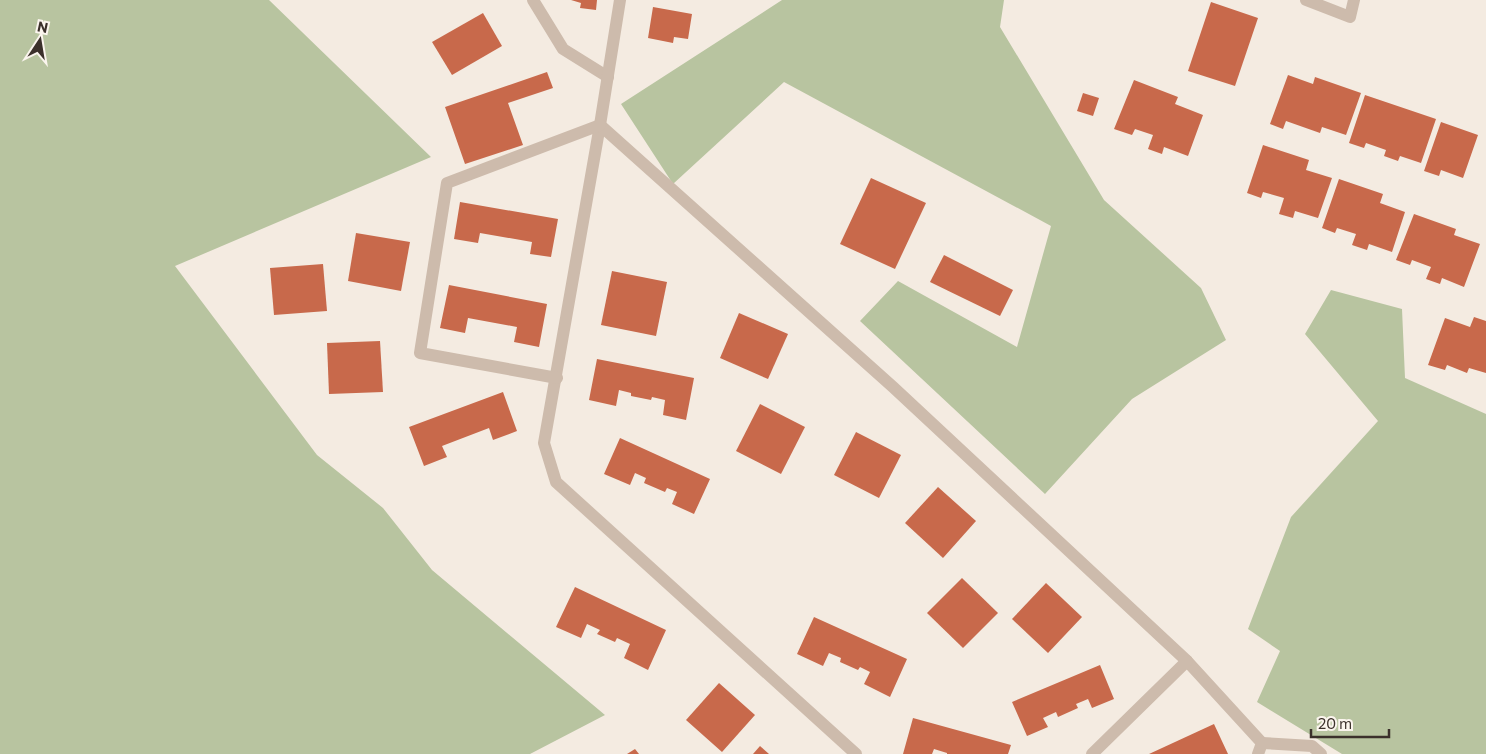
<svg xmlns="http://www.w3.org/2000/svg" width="1486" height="754" font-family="Commissioner,sans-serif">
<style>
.green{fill:#b8c4a0}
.building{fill:#c8694b}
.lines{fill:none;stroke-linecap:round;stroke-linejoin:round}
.minor{stroke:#cdbbac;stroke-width:12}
</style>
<rect width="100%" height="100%" fill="#f4ebe1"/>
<g class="green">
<path d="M 0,0 L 269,0 L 431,157 L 175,266 L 317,455 L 383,508 L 432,570 L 605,715 L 530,754 L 0,754 Z"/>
<path d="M 782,0 L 1004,0 L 1000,27 L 1104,200 L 1201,288 L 1226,340 L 1132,399 L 1045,494 L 860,321 L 898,281 L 1017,347 L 1051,226 L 784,82 L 673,184 L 621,104 Z"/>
<path d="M 1331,290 L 1402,309 L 1405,378 L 1486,414 L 1486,754 L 1342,754 L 1257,702 L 1280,651 L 1248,629 L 1291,517 L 1378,421 L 1305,334 Z"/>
</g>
<g class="building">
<path d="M 571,0 L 597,0 L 596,10 L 580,8 L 581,3 Z"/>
<path d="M 1211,2 L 1258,18 L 1235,86 L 1188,71 Z"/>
<path d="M 653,7 L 692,14 L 688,39 L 674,37 L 673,43 L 648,38 Z"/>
<path d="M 483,13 L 502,46 L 452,75 L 432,42 Z"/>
<path d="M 547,72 L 553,88 L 508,103 L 523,145 L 465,164 L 445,107 Z"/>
<path d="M 1288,75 L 1313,84 L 1315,77 L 1361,93 L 1346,135 L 1322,127 L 1320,133 L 1286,121 L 1283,129 L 1270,124 Z"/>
<path d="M 1134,80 L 1178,97 L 1175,104 L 1203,115 L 1188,156 L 1164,147 L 1162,154 L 1148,149 L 1153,135 L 1135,129 L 1132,135 L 1114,129 Z"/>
<path d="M 1083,93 L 1099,98 L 1093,116 L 1077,111 Z"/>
<path d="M 1365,95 L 1436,119 L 1421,163 L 1400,156 L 1398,161 L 1384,156 L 1386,150 L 1366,143 L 1364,148 L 1349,143 Z"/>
<path d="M 1441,122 L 1478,135 L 1463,178 L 1441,170 L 1439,176 L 1424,171 Z"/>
<path d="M 1263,145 L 1309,160 L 1306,170 L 1332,178 L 1318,218 L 1295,211 L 1293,218 L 1279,214 L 1284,198 L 1263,192 L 1261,198 L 1247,193 Z"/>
<path d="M 871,178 L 926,203 L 895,269 L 840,244 Z"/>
<path d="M 1339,179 L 1383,194 L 1380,203 L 1405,212 L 1392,252 L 1369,244 L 1367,250 L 1352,245 L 1356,234 L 1337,228 L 1335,233 L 1322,228 Z"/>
<path d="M 460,202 L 558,219 L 551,257 L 530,254 L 532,242 L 480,233 L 478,243 L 454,239 Z"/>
<path d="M 1414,214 L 1456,229 L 1454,235 L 1480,244 L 1464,287 L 1442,278 L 1440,284 L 1426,279 L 1431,267 L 1412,260 L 1410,265 L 1396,260 Z"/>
<path d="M 356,233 L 410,242 L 401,291 L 348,281 Z"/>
<path d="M 944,255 L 1013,290 L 1000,316 L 930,282 Z"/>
<path d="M 323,264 L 327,311 L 274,315 L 270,268 Z"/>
<path d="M 612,271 L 667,282 L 656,336 L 601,325 Z"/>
<path d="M 449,285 L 547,304 L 539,347 L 514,342 L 517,327 L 468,318 L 465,333 L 440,328 Z"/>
<path d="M 739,313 L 788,334 L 768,379 L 720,358 Z"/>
<path d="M 1474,317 L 1486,321 L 1486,373 L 1469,368 L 1467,373 L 1447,365 L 1445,370 L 1428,365 L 1445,318 L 1470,327 Z"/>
<path d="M 380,341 L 383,392 L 329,394 L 327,343 Z"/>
<path d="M 597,359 L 694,378 L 686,420 L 663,415 L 665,400 L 652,397 L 651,400 L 631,396 L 631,393 L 619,390 L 616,406 L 589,400 Z"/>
<path d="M 503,392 L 517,431 L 493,440 L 489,428 L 442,446 L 447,457 L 424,466 L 409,427 Z"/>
<path d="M 760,404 L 805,427 L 781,474 L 736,451 Z"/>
<path d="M 856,432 L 901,455 L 879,498 L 834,475 Z"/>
<path d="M 620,438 L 710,479 L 694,514 L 672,504 L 677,492 L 667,488 L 665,492 L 644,483 L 646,478 L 635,473 L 630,485 L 604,474 Z"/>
<path d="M 938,487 L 976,521 L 943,558 L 905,523 Z"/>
<path d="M 962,578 L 998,613 L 963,648 L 927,613 Z"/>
<path d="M 1046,583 L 1082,617 L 1048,653 L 1012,619 Z"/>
<path d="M 575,587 L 666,630 L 648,670 L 624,658 L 630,644 L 617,638 L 615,642 L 597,634 L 600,630 L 587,624 L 581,638 L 556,627 Z"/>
<path d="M 814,617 L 907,659 L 890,697 L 864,684 L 870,672 L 860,667 L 858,670 L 840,662 L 841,658 L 829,653 L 823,666 L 797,654 Z"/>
<path d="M 1100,665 L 1114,699 L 1092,708 L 1088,699 L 1076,704 L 1078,708 L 1058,717 L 1056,712 L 1043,718 L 1048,727 L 1027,736 L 1012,702 Z"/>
<path d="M 719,683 L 755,715 L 722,752 L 686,720 Z"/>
<path d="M 913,718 L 1011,745 L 1008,754 L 947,754 L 947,753 L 934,749 L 932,754 L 903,754 Z"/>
<path d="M 1214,724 L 1228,754 L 1149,754 Z"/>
<path d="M 760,746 L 769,754 L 753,754 Z"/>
<path d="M 635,749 L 639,754 L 627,754 Z"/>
</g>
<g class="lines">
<g class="minor">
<path d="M 533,0 L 563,49 L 608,77"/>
<path d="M 620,0 L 600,125 L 544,443 L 556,482 L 856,754"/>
<path d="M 1306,0 L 1350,17 L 1354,0"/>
<path d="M 600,125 L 893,387 L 1187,661 L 1262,743 L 1258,754"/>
<path d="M 557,378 L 420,353 L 447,183 L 600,125"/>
<path d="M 1262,743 L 1312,746 L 1321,754"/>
<path d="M 1092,754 L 1187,661"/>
</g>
</g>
<g transform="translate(40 40) rotate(12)" stroke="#fbf5ee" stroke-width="4" paint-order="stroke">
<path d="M0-4L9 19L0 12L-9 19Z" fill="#3b302b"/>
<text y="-8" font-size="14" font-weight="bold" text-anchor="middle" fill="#3b302b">N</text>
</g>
<path d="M1311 729v8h78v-8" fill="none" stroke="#3b302b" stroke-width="2.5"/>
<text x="1318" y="729" font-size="15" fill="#3b302b" stroke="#fbf5ee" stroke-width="4" paint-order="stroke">20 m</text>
</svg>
